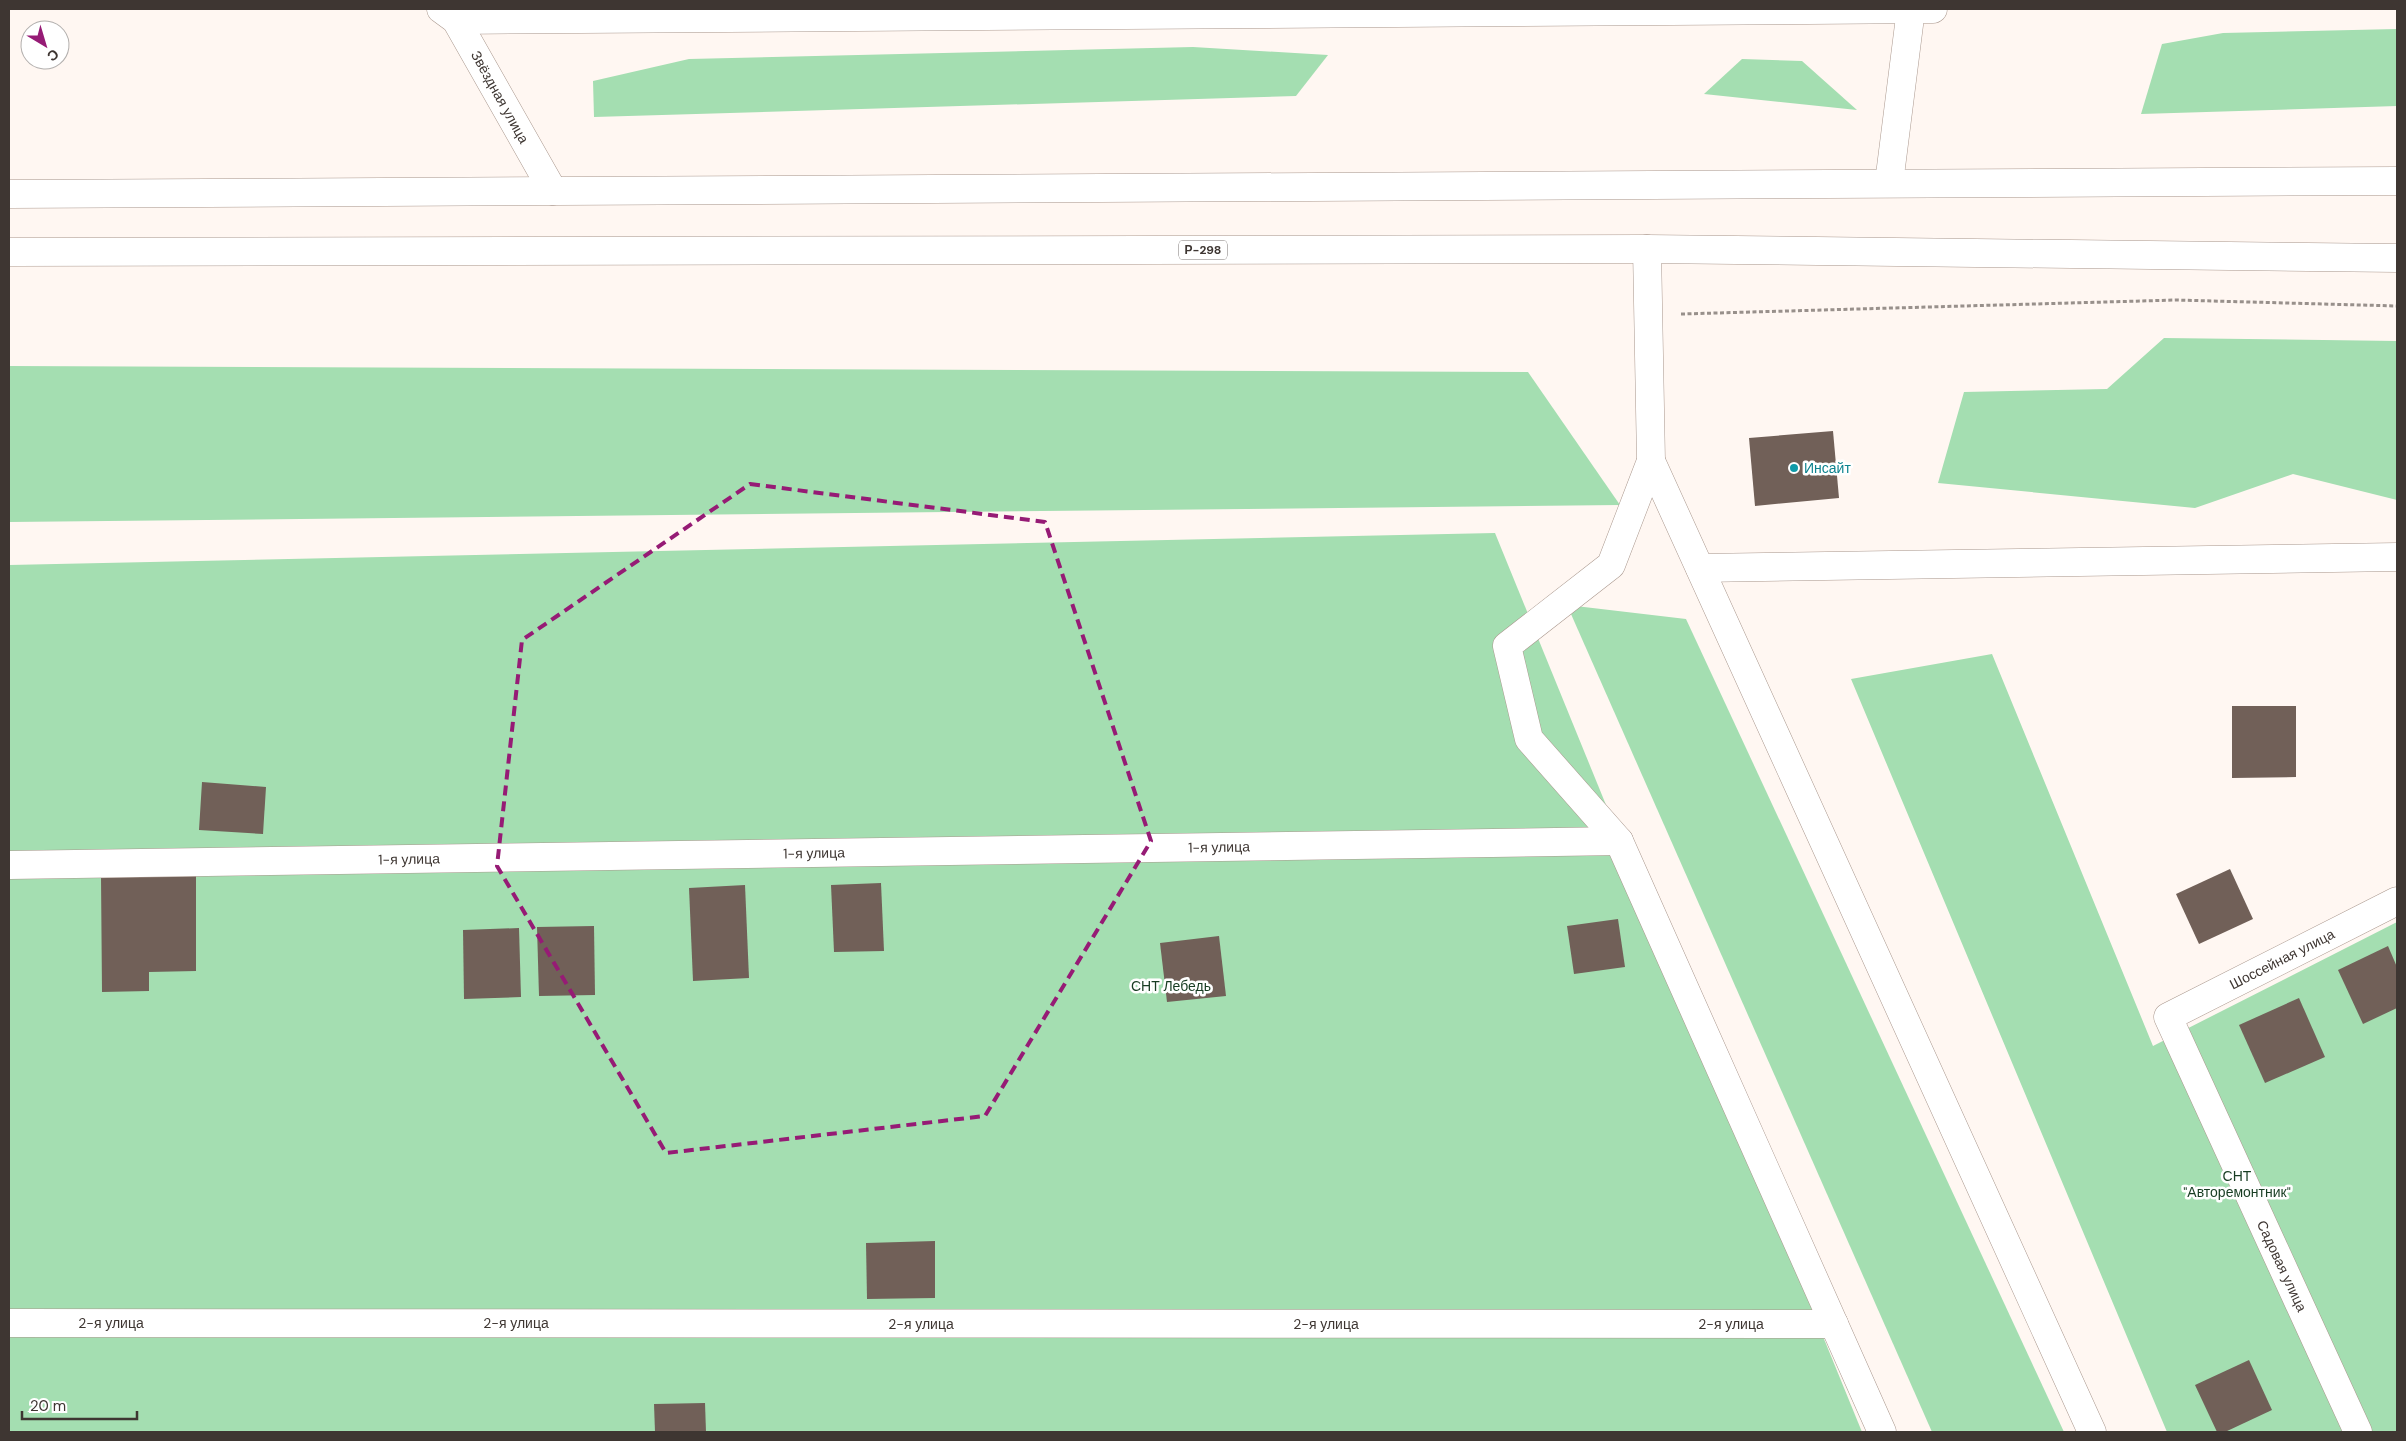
<svg xmlns="http://www.w3.org/2000/svg" width="2406" height="1441" font-family="'DM Sans',sans-serif">
<style>
.green{fill:#a4deb1}
.building{fill:#716058}
.lines{fill:none;stroke-linecap:round;stroke-linejoin:round}
.street-casing{stroke:#aa988e;stroke-width:29}
.highway-casing{stroke:#aa988e;stroke-width:29}
.path{stroke:#98908b;stroke-width:3;stroke-dasharray:4 2.5;stroke-linecap:butt}
.street{stroke:#fff;stroke-width:28}
.highway{stroke:#fff;stroke-width:28}
.marked{fill:none;stroke:#961b75;stroke-width:4;stroke-dasharray:10 6;stroke-linejoin:round}
.culture-dot{fill:#0f9aa8;stroke:#fff;stroke-width:2}
.labels{text-anchor:middle;dominant-baseline:central;stroke-width:5;stroke-linejoin:round;paint-order:stroke}
.shield{fill:#fff;stroke:#787270;stroke-width:1}
.shield-label{font-size:12px;font-weight:bold;fill:#3e3632}
.street-label{font-size:14px;fill:#3e3632;stroke:#fff}
.culture-label{font-size:14px;fill:#0d838f;stroke:#fff;text-anchor:start}
.park-label{font-size:14px;fill:#183d23;stroke:#fff}
</style>
<rect width="100%" height="100%" fill="#fff7f2"/>
<g class="green">
<path d="M 2397,29 L 2397,106 L 2141,114 L 2162,44 L 2223,33 Z"/>
<path d="M 1193,47 L 1328,55 L 1296,96 L 594,117 L 593,81 L 689,59 Z"/>
<path d="M 1742,59 L 1802,61 L 1857,110 L 1704,94 Z"/>
<path d="M 2164,338 L 2397,341 L 2397,500 L 2293,474 L 2195,508 L 1938,483 L 1964,392 L 2107,389 Z"/>
<path d="M 9,366 L 1528,372 L 1620,505 L 9,522 Z"/>
<path d="M 1495,533 L 1862,1432 L 9,1432 L 9,565 Z"/>
<path d="M 1567,605 L 1686,619 L 2064,1432 L 1932,1432 Z"/>
<path d="M 1992,654 L 2153,1046 L 2397,922 L 2397,1432 L 2167,1432 L 1851,679 Z"/>
</g>
<g class="building">
<path d="M 1833,431 L 1839,498 L 1755,506 L 1749,438 Z"/>
<path d="M 2232,706 L 2296,706 L 2296,777 L 2232,778 Z"/>
<path d="M 202,782 L 266,787 L 263,834 L 199,830 Z"/>
<path d="M 2230,869 L 2253,919 L 2199,944 L 2176,894 Z"/>
<path d="M 196,876 L 196,971 L 149,972 L 149,991 L 102,992 L 101,877 Z"/>
<path d="M 881,883 L 884,951 L 834,952 L 831,885 Z"/>
<path d="M 745,885 L 749,978 L 693,981 L 689,888 Z"/>
<path d="M 1618,919 L 1625,967 L 1574,974 L 1567,926 Z"/>
<path d="M 594,926 L 595,995 L 539,996 L 537,927 Z"/>
<path d="M 519,928 L 521,997 L 464,999 L 463,930 Z"/>
<path d="M 1219,936 L 1226,996 L 1167,1002 L 1160,943 Z"/>
<path d="M 2388,946 L 2397,967 L 2397,1008 L 2363,1024 L 2338,970 Z"/>
<path d="M 2299,998 L 2325,1057 L 2265,1083 L 2239,1025 Z"/>
<path d="M 935,1241 L 935,1298 L 867,1299 L 866,1243 Z"/>
<path d="M 2249,1360 L 2272,1410 L 2225,1432 L 2217,1432 L 2195,1385 Z"/>
<path d="M 705,1403 L 706,1432 L 655,1432 L 654,1404 Z"/>
</g>
<g class="lines">
<defs>
<g id="street">
<path d="M 441,9 L 456,20 L 553,191"/>
<path d="M 456,20 L 1933,9"/>
<path d="M 1889,183 L 1911,9"/>
<path d="M 1647,249 L 1651,461 L 1611,565 L 1507,646 L 1529,739 L 1619,841 L 1882,1432"/>
<path d="M 1651,461 L 2092,1432"/>
<path d="M 1700,568 L 2397,557"/>
<path d="M 9,865 L 1619,841"/>
<path d="M 9,1323 L 1834,1324"/>
<path d="M 2358,1432 L 2168,1017 L 2397,901"/>
</g>
<g id="highway">
<path d="M 9,194 L 2397,181"/>
<path d="M 9,252 L 1647,249 L 2397,258"/>
</g>
</defs>
<use href="#street" class="street-casing"/>
<use href="#highway" class="highway-casing"/>
<path class="path" d="M 1681,314 L 2176,300 L 2397,306"/>
<use href="#street" class="street"/>
<use href="#highway" class="highway"/>
</g>
<path class="marked" d="M 750,484 L 1045,522 L 1151,841 L 985,1116 L 666,1153 L 497,866 L 522,640 Z"/>
<circle class="culture-dot" cx="1794" cy="468" r="5"/>
<g class="labels">
<rect class="shield" x="1179" y="240.5" width="48" height="19" rx="4"/>
<g class="shield-label">
<text x="1203" y="250">Р-298</text>
</g>
<g class="street-label">
<text transform="translate(500 97) rotate(61)">Звёздная улица</text>
<text transform="translate(1219 847) rotate(-1)">1-я улица</text>
<text transform="translate(814 853) rotate(-1)">1-я улица</text>
<text transform="translate(409 859) rotate(-1)">1-я улица</text>
<text transform="translate(2282 959) rotate(-27)">Шоссейная улица</text>
<text transform="translate(2282 1266) rotate(65)">Садовая улица</text>
<text x="111" y="1323">2-я улица</text>
<text x="516" y="1323">2-я улица</text>
<text x="921" y="1324">2-я улица</text>
<text x="1326" y="1324">2-я улица</text>
<text x="1731" y="1324">2-я улица</text>
</g>
<g class="culture-label">
<text x="1804" y="468">Инсайт</text>
</g>
<g class="park-label">
<text x="1171" y="986">СНТ Лебедь</text>
<text x="2237" y="1176">СНТ<tspan x="2237" dy="16">"Авторемонтник"</tspan></text>
</g>
</g>
<rect width="2406" height="1441" fill="none" stroke="#3e3632" stroke-width="20"/>
<g transform="translate(45 45) rotate(142)"><circle r="24" fill="#ffffff" stroke="#b2afad"/>
<path d="M0-4L9 19L0 12L-9 19Z" fill="#961b75"/>
<text y="-8" font-size="14" font-weight="bold" text-anchor="middle" fill="#3e3632">С</text>
</g>
<path d="M22 1411v8h115v-8" fill="none" stroke="#3e3632" stroke-width="2.5"/>
<text x="30" y="1411" font-size="15" fill="#3e3632" stroke="#ffffff" stroke-width="4" paint-order="stroke">20 m</text>
</svg>
